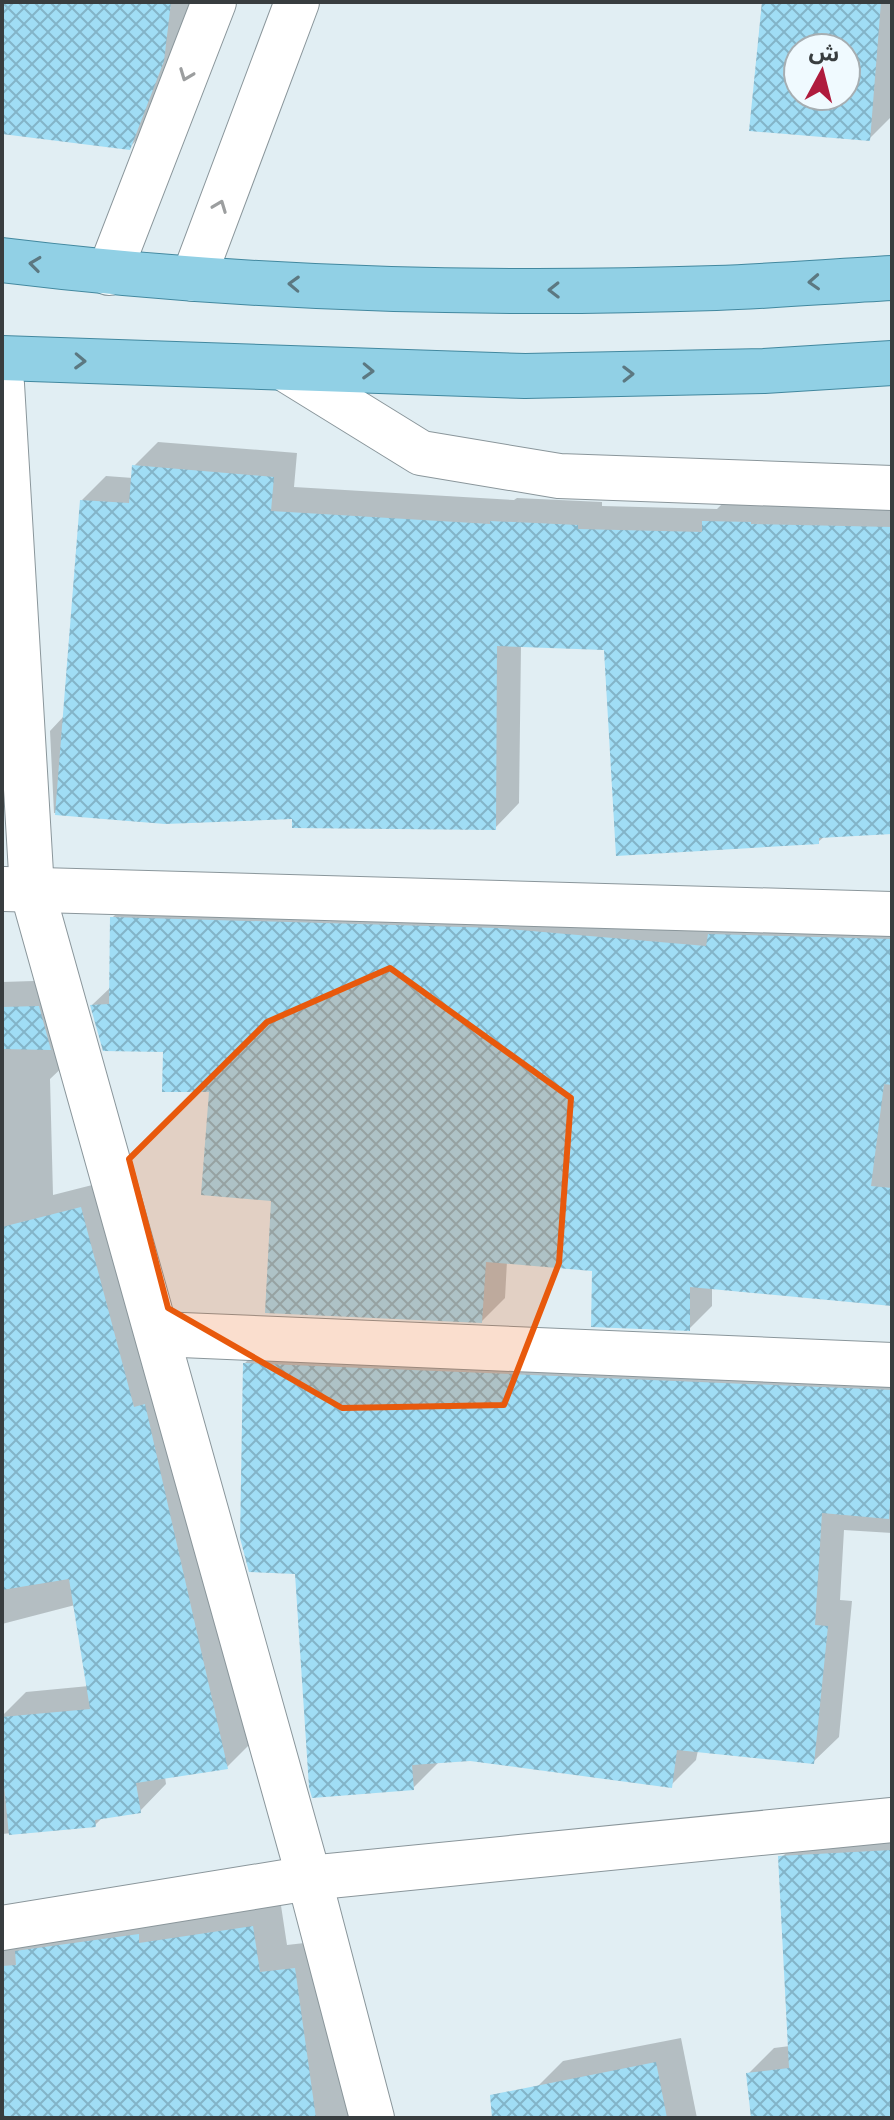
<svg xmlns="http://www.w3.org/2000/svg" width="894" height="2120" font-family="'IBM Plex Serif','Noto Sans Arabic',serif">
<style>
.shadow{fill:#0003;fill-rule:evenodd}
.building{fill:url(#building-cross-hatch);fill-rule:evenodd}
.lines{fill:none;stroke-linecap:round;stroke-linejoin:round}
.street-casing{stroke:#8a969b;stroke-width:46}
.secondary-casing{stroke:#8a969b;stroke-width:46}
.primary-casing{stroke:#42889f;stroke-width:46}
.street{stroke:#fff;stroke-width:44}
.secondary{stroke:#fff;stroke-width:44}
.primary{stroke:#91d0e5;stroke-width:44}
.oneway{stroke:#9c9e9f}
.oneway2{stroke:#5c7881}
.marked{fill:#e8590c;fill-opacity:0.2;stroke:#e8590c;stroke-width:6;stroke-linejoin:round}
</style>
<defs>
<pattern id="building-cross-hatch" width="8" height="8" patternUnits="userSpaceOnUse" patternTransform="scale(2)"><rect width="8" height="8" fill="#a0ddf5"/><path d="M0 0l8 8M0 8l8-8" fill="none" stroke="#83b4c8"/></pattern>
</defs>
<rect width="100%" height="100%" fill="#e1eef3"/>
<g class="shadow">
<path d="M 2,2 L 194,2 L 156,120 L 129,148 L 2,132 Z"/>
<path d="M 762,2 L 892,2 L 892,116 L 869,139 L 751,129 ZM 798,48 L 846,48 L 846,96 L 798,96 Z"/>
<path d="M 158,442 L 297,453 L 294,487 L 514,500 L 517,498 L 602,502 L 602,506 L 717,509 L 729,497 L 892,503 L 892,832 L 825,836 L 818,842 L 606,648 L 521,645 L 519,803 L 495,828 L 294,817 L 166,822 L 54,813 L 50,731 L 64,716 L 81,501 L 106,476 L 133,478 L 134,466 Z"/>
<path d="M 2,700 L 28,782 L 2,808 Z"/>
<path d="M 135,895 L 892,916 L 892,1301 L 712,1287 L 712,1306 L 689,1329 L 594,1269 L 507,1261 L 505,1298 L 482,1321 L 273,1199 L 211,1090 L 165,1050 L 92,1005 L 111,987 L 112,918 Z"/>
<path d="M 65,980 L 71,1059 L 50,1079 L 53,1195 L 108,1181 L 254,1740 L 227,1767 L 165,1777 L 166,1784 L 140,1811 L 103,1817 L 95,1825 L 2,1834 L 2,1716 L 26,1692 L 89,1686 L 75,1605 L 2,1624 L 2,982 Z"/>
<path d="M 271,1338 L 892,1364 L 892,1533 L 844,1530 L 840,1600 L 852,1601 L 839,1737 L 813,1762 L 698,1750 L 696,1760 L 671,1785 L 471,1759 L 439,1762 L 413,1788 L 297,1572 L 245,1363 Z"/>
<path d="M 892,1827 L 892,2118 L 753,2118 L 748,2074 L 774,2048 L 790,2046 L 782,1857 L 808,1831 Z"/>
<path d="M 280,1899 L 287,1945 L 322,1941 L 379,2118 L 2,2118 L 2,1941 Z"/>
<path d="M 681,2038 L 697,2118 L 543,2118 L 537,2087 L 563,2061 Z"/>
</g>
<g class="building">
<path d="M 2,2 L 171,2 L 164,61 L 130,150 L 2,134 Z"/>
<path d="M 762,2 L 881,2 L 870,141 L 749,131 ZM 798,48 L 846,48 L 846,96 L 798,96 Z"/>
<path d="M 132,465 L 274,477 L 271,511 L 490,524 L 490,521 L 578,525 L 578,529 L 702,532 L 702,521 L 751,522 L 751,524 L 892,527 L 892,834 L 819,838 L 819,844 L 616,856 L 604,650 L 497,646 L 496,830 L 292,828 L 292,819 L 165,824 L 55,815 L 80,500 L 129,503 Z"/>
<path d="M 110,917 L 497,928 L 706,946 L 708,934 L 892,939 L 892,1085 L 884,1084 L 871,1186 L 892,1188 L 892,1306 L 690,1287 L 690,1331 L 591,1327 L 592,1271 L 486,1262 L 482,1323 L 265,1313 L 271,1201 L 201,1195 L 209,1092 L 162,1092 L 163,1052 L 103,1051 L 90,1005 L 109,1004 Z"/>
<path d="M 39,1006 L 51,1050 L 2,1049 L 2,1007 Z"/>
<path d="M 81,1207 L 134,1407 L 145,1404 L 228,1769 L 136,1783 L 141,1813 L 95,1820 L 96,1827 L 9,1835 L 2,1766 L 2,1717 L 90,1709 L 69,1579 L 2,1590 L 2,1227 Z"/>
<path d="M 243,1363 L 892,1390 L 892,1474 L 889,1519 L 822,1513 L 815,1625 L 828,1626 L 814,1764 L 677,1750 L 672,1788 L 470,1761 L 412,1765 L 414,1790 L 312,1798 L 309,1787 L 295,1574 L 249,1572 L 240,1538 Z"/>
<path d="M 892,1850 L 892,2118 L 751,2118 L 746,2073 L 789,2068 L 778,1856 Z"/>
<path d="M 253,1926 L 260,1972 L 295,1968 L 316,2118 L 2,2118 L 2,1966 L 16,1965 L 15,1951 L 139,1934 L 139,1943 Z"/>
<path d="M 656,2062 L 667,2118 L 492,2118 L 490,2095 Z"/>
</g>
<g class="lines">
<defs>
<g id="street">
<path d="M 109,273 L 214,2"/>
<path d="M 193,279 L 297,2"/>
<path d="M 285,369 L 421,453 L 559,476 L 892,488"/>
<path d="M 2,384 L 32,890 L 309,1878 L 372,2118"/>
<path d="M 4,889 L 892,914"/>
<path d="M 158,1334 L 892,1365"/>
</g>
<path id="secondary" d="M 2,1928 L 309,1878 L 892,1820"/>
<g id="primary">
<path d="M 2,260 C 238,289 478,296 716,288 C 775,286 834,281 892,278"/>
<path d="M 2,358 L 525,376 L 764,371 L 892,363"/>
</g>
</defs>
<use href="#street" class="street-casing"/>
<use href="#secondary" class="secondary-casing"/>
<use href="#primary" class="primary-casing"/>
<use href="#street" class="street"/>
<use href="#secondary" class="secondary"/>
<use href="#primary" class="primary"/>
</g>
<defs><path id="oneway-chevron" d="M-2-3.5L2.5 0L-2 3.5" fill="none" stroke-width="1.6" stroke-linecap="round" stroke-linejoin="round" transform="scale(2)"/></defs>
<g class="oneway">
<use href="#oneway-chevron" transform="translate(186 75) rotate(111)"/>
<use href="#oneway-chevron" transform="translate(220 206) rotate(-69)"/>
</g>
<g class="oneway2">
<use href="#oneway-chevron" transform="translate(35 264) rotate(-173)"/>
<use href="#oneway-chevron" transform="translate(814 282) rotate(177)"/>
<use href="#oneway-chevron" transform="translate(294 284) rotate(-178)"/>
<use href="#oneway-chevron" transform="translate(554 290) rotate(179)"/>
<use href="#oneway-chevron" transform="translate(80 361) rotate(2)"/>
<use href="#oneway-chevron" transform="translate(368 371) rotate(2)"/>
<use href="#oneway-chevron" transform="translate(628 374) rotate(-1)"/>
</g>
<path class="marked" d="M 390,968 L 571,1098 L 559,1263 L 504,1405 L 342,1408 L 168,1308 L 129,1159 L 267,1022 Z"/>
<rect width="894" height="2120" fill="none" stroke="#383d3f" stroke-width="8"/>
<g transform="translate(822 72) rotate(7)"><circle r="38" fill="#f0faff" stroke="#a6aeb2" stroke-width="2"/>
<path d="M0-6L14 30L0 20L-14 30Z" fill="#af1b3d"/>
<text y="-12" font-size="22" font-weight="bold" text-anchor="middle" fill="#383d3f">ش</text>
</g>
</svg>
